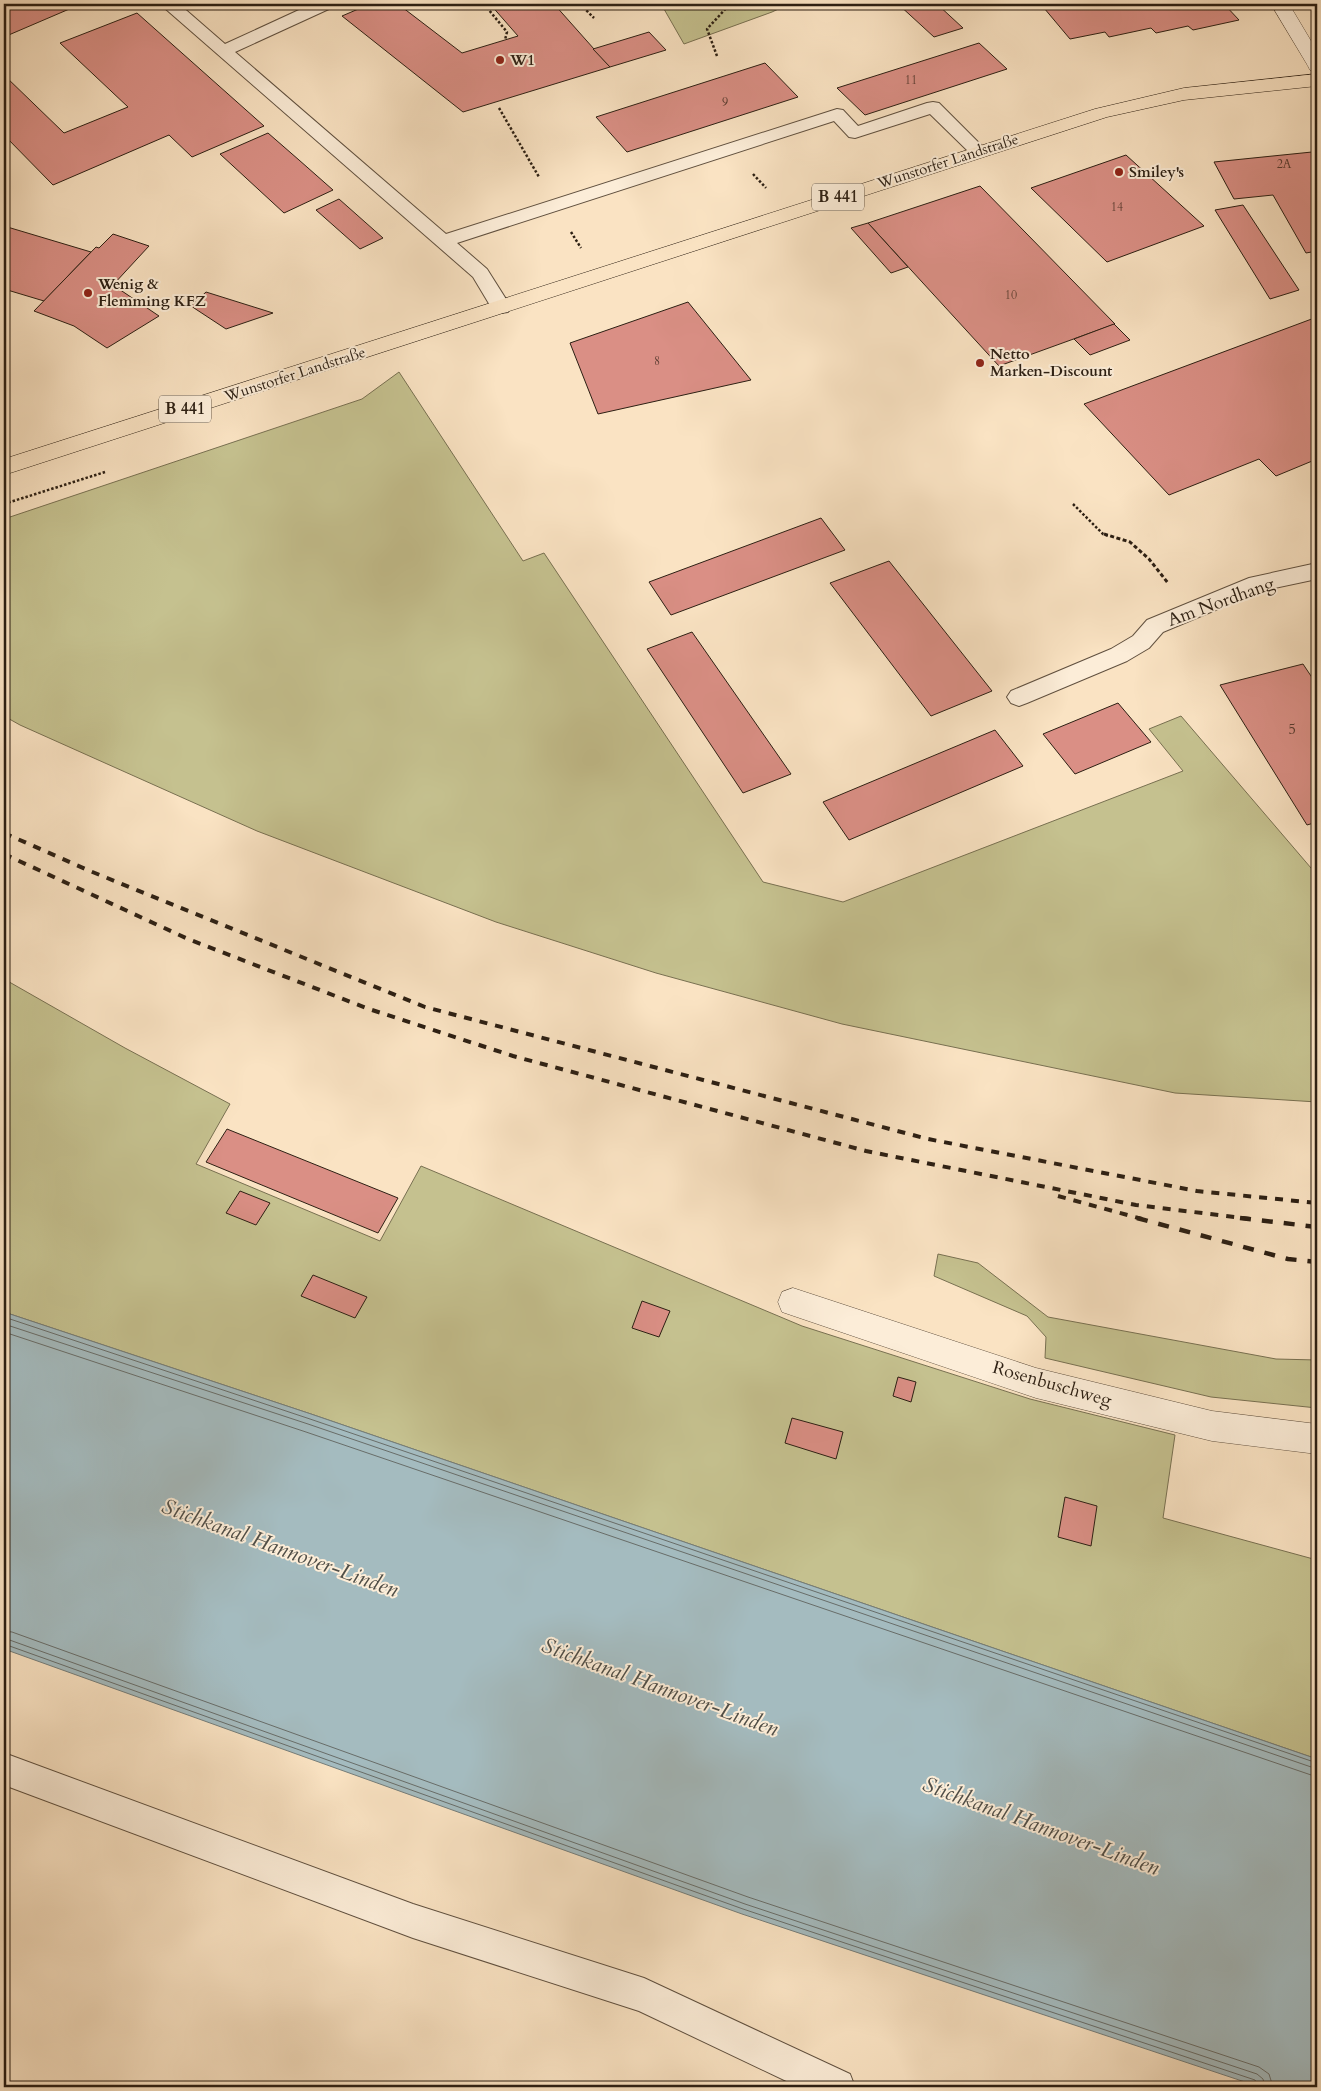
<svg xmlns="http://www.w3.org/2000/svg" width="1321" height="2091" font-family="Cardo,serif">
<style>
.green{fill:#c5c18f;stroke:#787051}
.water{fill:#a4bbbf;stroke:#747d7a}
.lines{fill:none;stroke-linecap:round;stroke-linejoin:round}
.shore{stroke:#686d69;stroke-width:1}
.building{fill:#da8f85;stroke:#2c1f13}
.lane-casing{stroke:#60503f;stroke-width:2}
.street-casing{stroke:#60503f;stroke-width:1}
.primary-casing{stroke:#2c1f13;stroke-width:1}
.path-far1{stroke:#2c1f13;stroke-width:2.5;stroke-dasharray:2.5 2;stroke-linecap:butt}
.path{stroke:#2c1f13;stroke-width:3;stroke-dasharray:4 2.5;stroke-linecap:butt}
.lane{fill:#fcedd8;fill-rule:evenodd}
.street{fill:#fcedd8;fill-rule:evenodd}
.primary{fill:#fae3c3;fill-rule:evenodd}
.rail-far1{stroke:#2c1f13;stroke-width:4;stroke-dasharray:8 8;stroke-linecap:butt}
.rail{stroke:#2c1f13;stroke-width:4.5;stroke-dasharray:11 11;stroke-linecap:butt}
.poi-dot{fill:#8f2418;stroke:#fcedd8;stroke-width:2}
.labels{text-anchor:middle;dominant-baseline:central;stroke-width:4;stroke-linejoin:round;paint-order:stroke}
.far-number-label{font-size:12px;fill:#583b30}
.far-poi-label{font-size:15px;font-weight:bold;fill:#2c1f13;stroke:#fcedd8;text-anchor:start}
.far-street-label{font-size:15px;fill:#2c1f13;stroke:#fcedd8}
.number-label{font-size:15px;fill:#583b30}
.shield{fill:#fcedd8;stroke:#6a5d4e;stroke-width:1}
.shield-label{font-size:16px;font-weight:bold;fill:#2c1f13}
.street-label{font-size:18px;fill:#2c1f13;stroke:#fcedd8}
.near-water-label{font-size:22px;font-style:italic;fill:#504e47;stroke:#fcedd8}
</style>
<rect width="100%" height="100%" fill="#fae3c3"/>
<filter id="stains"><feTurbulence type="fractalNoise" baseFrequency=".004" numOctaves="4"/><feColorMatrix values="0 0 0 0 .2 0 0 0 0 .09 0 0 0 0 .02 0 0 0 .5 -.17"/></filter>
<radialGradient id="worn" r=".72"><stop offset=".6" stop-color="#630" stop-opacity="0"/><stop offset="1" stop-color="#630" stop-opacity=".3"/></radialGradient>
<g class="green">
<path d="M 681,4 L 789,4 L 772,12 L 684,44 L 664,9 Z"/>
<path d="M 399,372 L 523,561 L 544,553 L 763,882 L 843,902 L 1183,771 L 1149,729 L 1181,716 L 1317,875 L 1317,1102 L 1175,1093 L 842,1024 L 656,973 L 496,922 L 257,831 L 20,725 L 4,716 L 4,519 L 362,399 Z"/>
<path d="M 4,979 L 125,1048 L 230,1104 L 196,1164 L 380,1241 L 421,1166 L 802,1326 L 1030,1399 L 1175,1435 L 1163,1518 L 1317,1560 L 1317,1759 L 311,1414 L 4,1312 Z"/>
<path d="M 938,1254 L 978,1263 L 1048,1317 L 1276,1359 L 1317,1360 L 1317,1408 L 1211,1397 L 1045,1358 L 1046,1337 L 1027,1316 L 934,1276 Z"/>
</g>
<path class="water" d="M 4,1312 L 311,1414 L 1317,1759 L 1317,2087 L 1260,2087 L 742,1914 L 4,1649 Z"/>
<g class="lines">
<g class="shore">
<path d="M 4,1317 L 310,1419 L 1317,1763"/>
<path d="M 4,1324 L 308,1424 L 1317,1769"/>
<path d="M 4,1332 L 306,1432 L 1317,1777"/>
<path d="M 4,1631 L 12,1632 L 748,1897 L 1259,2067 L 1269,2074 L 1273,2087"/>
<path d="M 4,1638 L 745,1904 L 1257,2074 L 1263,2079 L 1265,2087"/>
<path d="M 4,1644 L 743,1909 L 1255,2080 L 1259,2087"/>
</g>
</g>
<g class="building">
<path d="M 4,4 L 81,4 L 4,37 Z"/>
<path d="M 370,4 L 398,4 L 462,53 L 518,36 L 490,4 L 554,4 L 610,67 L 463,112 L 342,16 Z"/>
<path d="M 898,4 L 937,4 L 963,28 L 934,37 Z"/>
<path d="M 1061,4 L 1224,4 L 1239,20 L 1193,30 L 1188,26 L 1156,33 L 1151,28 L 1109,37 L 1105,32 L 1070,39 L 1044,8 Z"/>
<path d="M 137,13 L 264,126 L 192,157 L 169,135 L 53,185 L 4,135 L 4,75 L 64,133 L 128,107 L 60,43 Z"/>
<path d="M 649,32 L 666,50 L 610,67 L 593,49 Z"/>
<path d="M 979,43 L 1007,69 L 865,115 L 837,88 Z"/>
<path d="M 765,63 L 798,97 L 627,152 L 596,117 Z"/>
<path d="M 268,133 L 299,160 L 333,190 L 284,213 L 220,154 Z"/>
<path d="M 1312,152 L 1317,161 L 1317,251 L 1306,253 L 1273,195 L 1234,199 L 1214,162 Z"/>
<path d="M 1126,155 L 1204,226 L 1107,262 L 1031,188 Z"/>
<path d="M 980,186 L 1115,324 L 999,366 L 868,223 Z"/>
<path d="M 339,199 L 383,238 L 360,249 L 316,210 Z"/>
<path d="M 1243,205 L 1299,290 L 1270,299 L 1215,210 Z"/>
<path d="M 868,223 L 908,267 L 891,273 L 851,228 Z"/>
<path d="M 4,226 L 91,252 L 44,301 L 4,289 Z"/>
<path d="M 113,234 L 149,246 L 113,285 L 159,316 L 107,348 L 74,326 L 34,311 L 96,247 L 99,248 Z"/>
<path d="M 206,292 L 273,313 L 226,329 L 191,306 Z"/>
<path d="M 688,302 L 751,380 L 598,414 L 570,343 Z"/>
<path d="M 1317,317 L 1317,459 L 1276,476 L 1259,459 L 1169,495 L 1084,404 Z"/>
<path d="M 1114,324 L 1130,340 L 1090,355 L 1074,339 Z"/>
<path d="M 821,518 L 845,550 L 671,615 L 649,582 Z"/>
<path d="M 889,561 L 992,691 L 931,716 L 830,583 Z"/>
<path d="M 692,632 L 791,774 L 743,793 L 647,649 Z"/>
<path d="M 1303,664 L 1317,685 L 1317,822 L 1307,825 L 1220,685 Z"/>
<path d="M 1118,703 L 1151,742 L 1075,774 L 1043,734 Z"/>
<path d="M 995,730 L 1023,766 L 849,840 L 823,802 Z"/>
<path d="M 227,1129 L 398,1198 L 378,1233 L 206,1162 Z"/>
<path d="M 240,1191 L 270,1203 L 256,1225 L 226,1213 Z"/>
<path d="M 313,1275 L 367,1297 L 355,1318 L 301,1296 Z"/>
<path d="M 642,1301 L 670,1311 L 659,1337 L 632,1328 Z"/>
<path d="M 898,1377 L 916,1382 L 911,1402 L 893,1396 Z"/>
<path d="M 792,1418 L 843,1432 L 836,1459 L 785,1443 Z"/>
<path d="M 1065,1497 L 1097,1506 L 1091,1546 L 1058,1537 Z"/>
</g>
<g class="lines">
<defs>
<g id="lane">
<path d="M 160,4 L 179,4 L 225,44 L 312,4 L 333,4 L 331,8 L 235,52 L 446,234 L 837,109 L 843,110 L 858,126 L 927,103 L 933,102 L 939,103 L 987,151 L 984,155 L 978,157 L 972,155 L 930,114 L 855,138 L 849,137 L 834,121 L 457,243 L 487,269 L 511,307 L 508,312 L 501,313 L 494,312 L 473,277 Z"/>
<path d="M 1317,563 L 1317,579 L 1261,591 L 1163,632 L 1149,648 L 1127,661 L 1027,703 L 1019,706 L 1011,703 L 1007,697 L 1011,691 L 1111,649 L 1133,636 L 1147,620 L 1249,578 Z"/>
<path d="M 4,1753 L 413,1904 L 644,1978 L 850,2074 L 855,2087 L 799,2087 L 639,2011 L 413,1938 L 4,1785 Z"/>
</g>
<g id="street">
<path d="M 1271,4 L 1289,4 L 1317,51 L 1317,71 L 1310,70 L 1308,66 Z"/>
<path d="M 793,1288 L 1036,1368 L 1212,1411 L 1317,1424 L 1317,1454 L 1212,1441 L 1036,1398 L 782,1312 L 778,1302 L 782,1292 Z"/>
</g>
<path id="primary" d="M 1317,74 L 1317,86 L 1184,100 L 1107,117 L 4,475 L 4,459 L 1095,109 L 1184,88 Z"/>
</defs>
<use href="#lane" class="lane-casing"/>
<use href="#street" class="street-casing"/>
<use href="#primary" class="primary-casing"/>
<g class="path-far1">
<path d="M 365,4 L 367,5"/>
<path d="M 484,4 L 507,32 L 505,40"/>
<path d="M 580,4 L 594,18"/>
<path d="M 717,56 L 707,29 L 730,4"/>
<path d="M 499,108 L 539,177"/>
<path d="M 753,174 L 766,188"/>
<path d="M 571,232 L 581,248"/>
<path d="M 4,504 L 105,472"/>
<path d="M 1073,504 L 1103,534 L 1108,536"/>
</g>
<path class="path" d="M 1104,534 L 1130,542 L 1149,559 L 1168,583"/>
<use href="#lane" class="lane"/>
<use href="#street" class="street"/>
<use href="#primary" class="primary"/>
<g class="rail-far1">
<path d="M 4,833 L 90,871 L 425,1007 L 928,1139 L 1197,1191 L 1317,1203"/>
<path d="M 4,854 L 188,939 L 369,1009 L 513,1056 L 866,1151 L 1136,1205 L 1251,1219"/>
<path d="M 1058,1196 L 1142,1219"/>
</g>
<g class="rail">
<path d="M 1137,1218 L 1288,1259 L 1317,1262"/>
<path d="M 1240,1218 L 1317,1227"/>
</g>
</g>
<g class="poi-dot">
<circle cx="500" cy="60" r="5"/>
<circle cx="1119" cy="172" r="5"/>
<circle cx="88" cy="293" r="5"/>
<circle cx="980" cy="363" r="5"/>
</g>
<g class="labels">
<g class="far-number-label">
<text x="911" y="80">11</text>
<text x="725" y="102">9</text>
<text x="1284" y="164">2A</text>
<text x="1117" y="207">14</text>
<text x="1011" y="295">10</text>
<text x="657" y="361">8</text>
</g>
<g class="far-poi-label">
<text x="510" y="60">W1</text>
<text x="1129" y="172">Smiley's</text>
<text x="98" y="284">Wenig &amp;<tspan x="98" dy="17">Flemming KFZ</tspan></text>
<text x="990" y="354">Netto<tspan x="990" dy="17">Marken-Discount</tspan></text>
</g>
<g class="far-street-label">
<text transform="translate(948 161) rotate(-18)">Wunstorfer Landstraße</text>
<text transform="translate(295 374) rotate(-18)">Wunstorfer Landstraße</text>
</g>
<g class="number-label">
<text x="1292" y="729">5</text>
</g>
<g class="shield">
<rect x="812" y="183.5" width="52" height="27" rx="4"/>
<rect x="159" y="395.5" width="52" height="27" rx="4"/>
</g>
<g class="shield-label">
<text x="838" y="197">B 441</text>
<text x="185" y="409">B 441</text>
</g>
<g class="street-label">
<text transform="translate(1221 602) rotate(-20)">Am Nordhang</text>
<text transform="translate(1052 1384) rotate(16)">Rosenbuschweg</text>
</g>
<g class="near-water-label">
<text transform="translate(280 1548) rotate(20)">Stichkanal Hannover-Linden</text>
<text transform="translate(660 1687) rotate(20)">Stichkanal Hannover-Linden</text>
<text transform="translate(1041 1826) rotate(20)">Stichkanal Hannover-Linden</text>
</g>
</g>
<rect width="1321" height="2091" fill="none" stroke="#fae3c3" stroke-width="20"/>
<rect x="5" y="5" width="1311" height="2081" fill="none" stroke="#2c1f13" stroke-width="2.5"/>
<rect x="10" y="10" width="1301" height="2071" fill="none" stroke="#2c1f13"/>
<rect width="100%" height="100%" filter="url(#stains)"/>
<rect width="100%" height="100%" fill="url(#worn)"/>
</svg>
